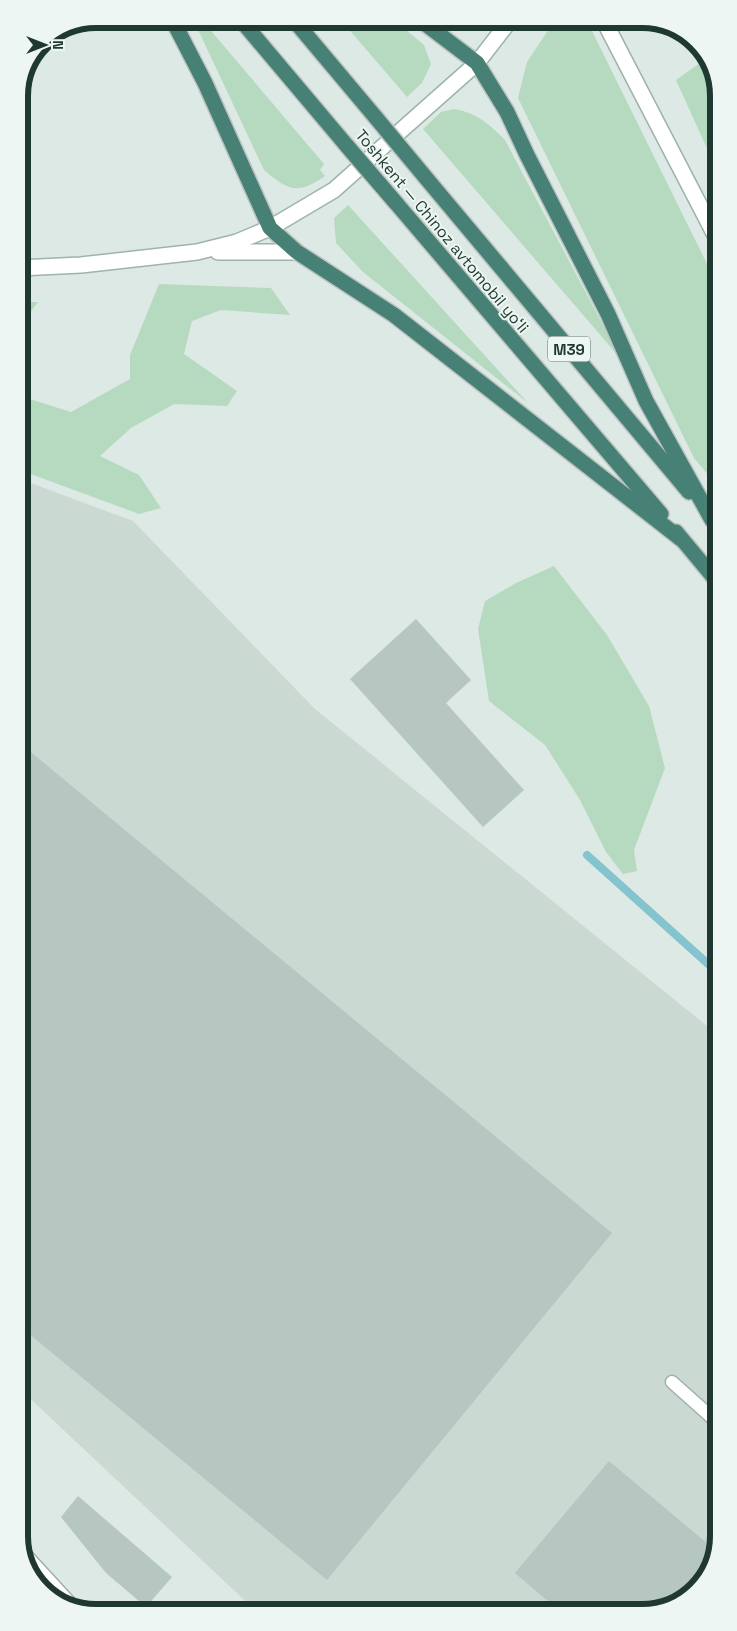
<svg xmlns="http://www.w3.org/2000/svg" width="737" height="1631" font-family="'Space Grotesk',sans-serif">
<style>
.built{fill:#cbd9d3}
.green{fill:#b6dac0}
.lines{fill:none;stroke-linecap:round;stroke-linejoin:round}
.stream{stroke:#85c3cf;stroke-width:8}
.building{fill:#b6c6c0}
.service-casing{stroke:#a0b0ab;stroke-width:15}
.minor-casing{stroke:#a0b0ab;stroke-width:18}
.secondary-casing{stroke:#9db4ac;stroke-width:18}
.trunk-casing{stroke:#bcc3c1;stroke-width:18}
.service{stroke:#fff;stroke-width:12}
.minor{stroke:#fff;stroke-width:15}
.secondary{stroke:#fff;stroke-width:15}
.trunk{stroke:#478074;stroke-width:15}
.trunk-bridge-casing{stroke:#bcc3c1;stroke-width:18;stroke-linecap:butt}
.trunk-bridge{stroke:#478074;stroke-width:15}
.labels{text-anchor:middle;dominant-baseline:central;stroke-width:4;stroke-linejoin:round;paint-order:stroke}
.shield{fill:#edf6f2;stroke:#5d716b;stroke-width:1}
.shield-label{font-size:15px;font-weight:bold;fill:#1f3831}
.street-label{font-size:16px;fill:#1f3831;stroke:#edf6f2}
.rim{fill:none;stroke:#1f3831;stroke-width:6}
</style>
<rect width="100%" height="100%" fill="#dde9e4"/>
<path class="built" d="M 20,479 L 133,521 L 315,709 L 717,1034 L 718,1536 L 705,1578 L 666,1608 L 256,1611 L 22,1391 Z"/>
<g class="green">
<path d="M 193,19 L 201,19 L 324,164 L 320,170 L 325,176 C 297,195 289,191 264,170 Z"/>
<path d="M 340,19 L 393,19 L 424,45 L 431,64 L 422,83 L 407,97 Z"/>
<path d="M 558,19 L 586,19 L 715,280 L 715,483 L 694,458 L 518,98 L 527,62 L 549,29 Z"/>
<path d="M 704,57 L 714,71 L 714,164 L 676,80 L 704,60 Z"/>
<path d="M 454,109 C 477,113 489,124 505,140 L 621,359 L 423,129 L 441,112 Z"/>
<path d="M 348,205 L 528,403 L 363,272 L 336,243 L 334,218 Z"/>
<path d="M 159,284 L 271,288 L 290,315 L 221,310 L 192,321 L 184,354 L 237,391 L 227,406 L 174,404 L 131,428 L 100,456 L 139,475 L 161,508 L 139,514 L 20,470 L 20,396 L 71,412 L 130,379 L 130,355 Z"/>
<path d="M 19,302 L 38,302 L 20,326 Z"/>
<path d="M 554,566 L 607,635 L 649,706 L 665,768 L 634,850 L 637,871 L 623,874 L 606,852 L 580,800 L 545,745 L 489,701 L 478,629 L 485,601 L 516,583 Z"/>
</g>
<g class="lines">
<path class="stream" d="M 587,855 L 717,972"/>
</g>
<g class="building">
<path d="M 416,619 L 471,680 L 446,703 L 524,790 L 483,827 L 350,679 Z"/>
<path d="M 21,744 L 612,1233 L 327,1580 L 22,1328 Z"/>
<path d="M 609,1461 L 714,1549 L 705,1578 L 666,1608 L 557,1609 L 515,1573 Z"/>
<path d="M 78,1496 L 172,1577 L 146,1607 L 106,1573 L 61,1517 Z"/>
<path d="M 217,1604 L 225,1611 L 211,1611 Z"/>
</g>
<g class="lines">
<defs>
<path id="service" d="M 672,1382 L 718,1423"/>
<g id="minor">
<path d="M 603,19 L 715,235"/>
<path d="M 23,1554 L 69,1604"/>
</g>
<g id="secondary">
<path d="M 218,252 L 297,252"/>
<path d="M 19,268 L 81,265 L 197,252 L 237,242 L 270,228 L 334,190 L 477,63 L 511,19"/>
</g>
<g id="trunk">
<path d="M 172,19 L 205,83 L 270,228 L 297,252 L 394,315 L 681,539"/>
<path d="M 240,19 L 347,146"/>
<path d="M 293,19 L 377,119"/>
<path d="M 419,19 L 477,63 L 507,112 L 527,155 L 608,314 L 646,401 L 712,520"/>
<path d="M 426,178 L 689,492"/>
<path d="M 396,203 L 661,514"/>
<path d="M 676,532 L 716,580"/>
</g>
</defs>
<use href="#service" class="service-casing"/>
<use href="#minor" class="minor-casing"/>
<use href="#secondary" class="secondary-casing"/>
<use href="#trunk" class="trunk-casing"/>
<use href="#service" class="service"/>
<use href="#minor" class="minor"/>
<use href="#secondary" class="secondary"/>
<use href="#trunk" class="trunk"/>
<defs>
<g id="trunk-bridge">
<path d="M 377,119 L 426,178"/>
<path d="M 347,146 L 396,203"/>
</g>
</defs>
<use href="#trunk-bridge" class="trunk-bridge-casing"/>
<use href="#trunk-bridge" class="trunk-bridge"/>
</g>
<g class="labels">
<rect class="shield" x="548" y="336.5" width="42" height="25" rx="4"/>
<g class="shield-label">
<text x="569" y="349">M39</text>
</g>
<g class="street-label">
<text transform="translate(442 231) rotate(50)">Toshkent — Chinoz avtomobil yoʻli</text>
</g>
</g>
<path d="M0 0H737V1631H0ZM96 28H642A68 68 0 0 1 710 96V1536A68 68 0 0 1 642 1604H96A68 68 0 0 1 28 1536V96A68 68 0 0 1 96 28Z" fill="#edf6f2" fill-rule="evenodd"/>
<path class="rim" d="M96 28H642A68 68 0 0 1 710 96V1536A68 68 0 0 1 642 1604H96A68 68 0 0 1 28 1536V96A68 68 0 0 1 96 28Z"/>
<g transform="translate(45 45) rotate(90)" stroke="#edf6f2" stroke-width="4" paint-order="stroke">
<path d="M0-4L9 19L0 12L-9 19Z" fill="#1f3831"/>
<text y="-8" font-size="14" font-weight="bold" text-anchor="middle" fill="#1f3831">N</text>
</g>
</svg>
